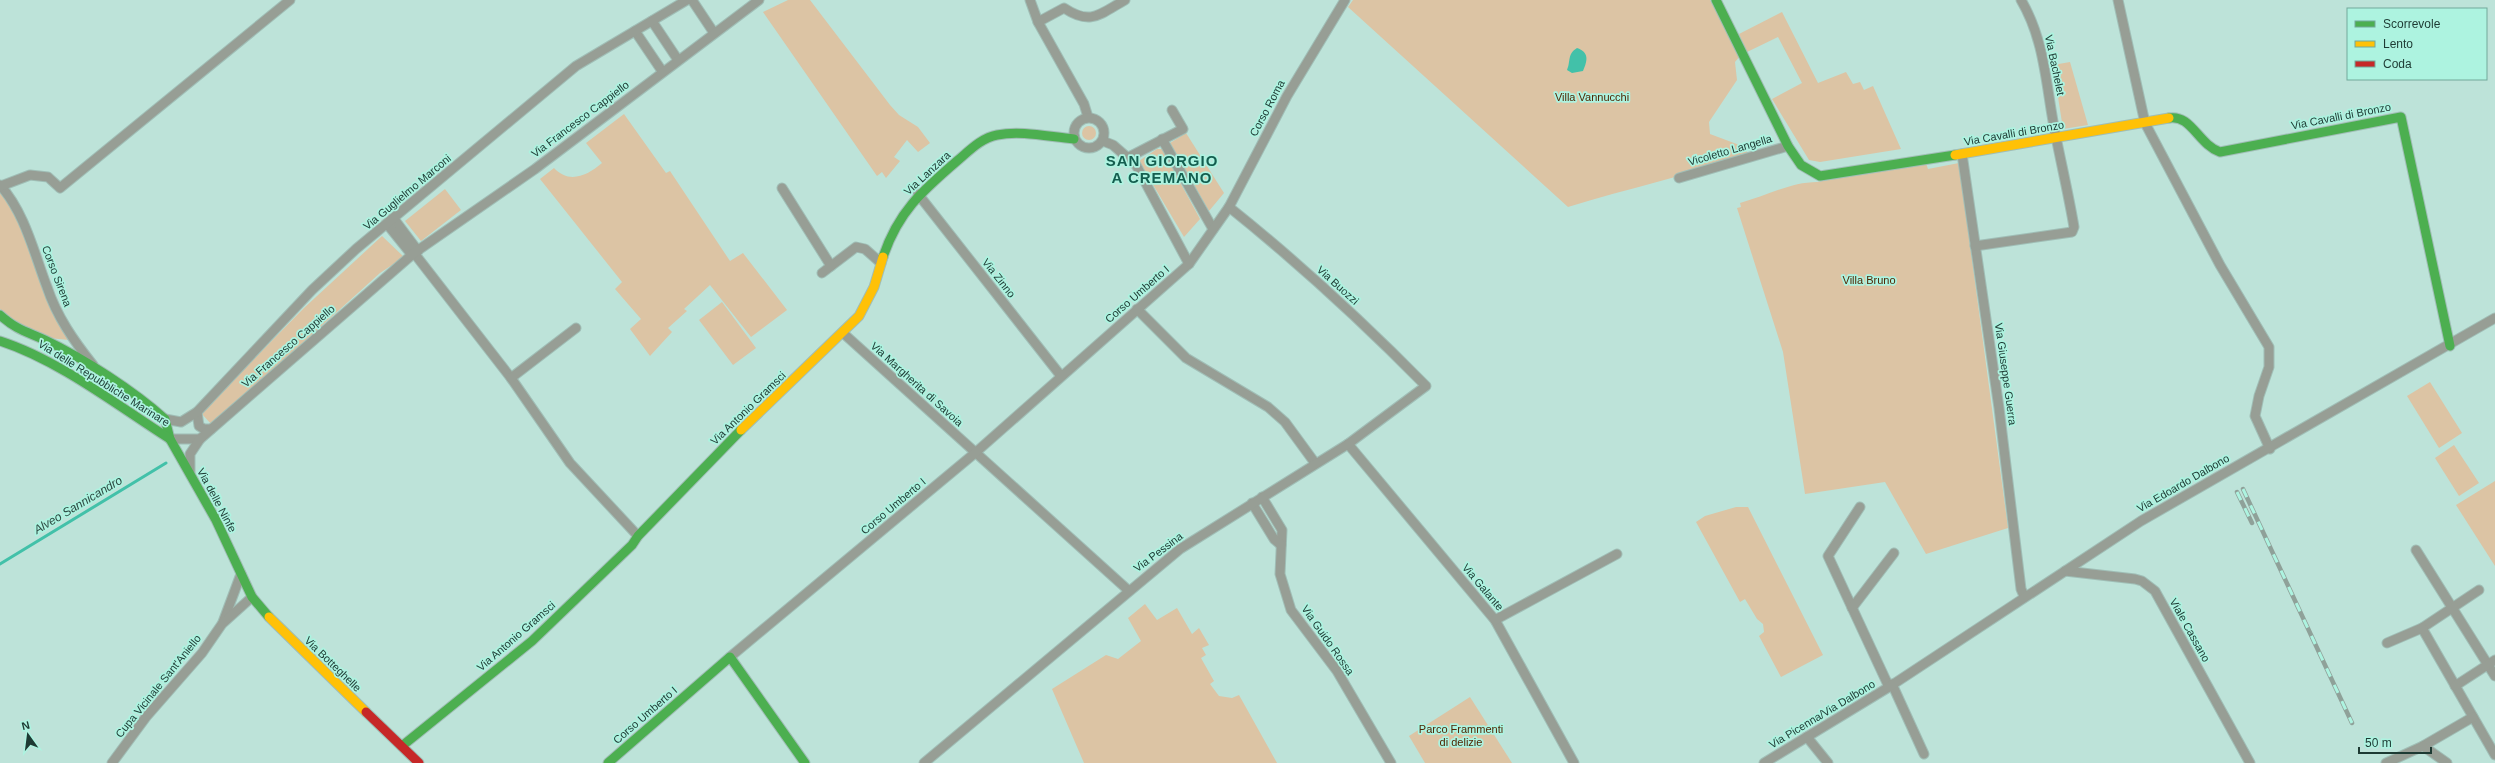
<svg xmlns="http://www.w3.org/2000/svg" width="2495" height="763" font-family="Arial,sans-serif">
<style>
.green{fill:#dcc4a4}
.water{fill:#42c1a9}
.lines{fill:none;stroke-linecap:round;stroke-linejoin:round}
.stream{stroke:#42c1a9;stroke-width:3}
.street-casing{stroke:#a0beb6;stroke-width:11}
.fast-casing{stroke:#a0beb6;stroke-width:11}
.slow-casing{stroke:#a0beb6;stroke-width:11}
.jam-casing{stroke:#a0beb6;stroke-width:11}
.street{stroke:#979e95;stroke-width:9}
.fast{stroke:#4caf50;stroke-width:9}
.slow{stroke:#ffc107;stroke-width:9}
.jam{stroke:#c62828;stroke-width:9}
.rail-casing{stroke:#8fa199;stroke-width:4.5}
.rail{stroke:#adf3e0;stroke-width:3;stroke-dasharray:9;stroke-linecap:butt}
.labels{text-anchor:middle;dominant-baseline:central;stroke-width:3.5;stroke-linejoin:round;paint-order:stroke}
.street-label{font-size:11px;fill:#1d3a33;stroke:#adf3e0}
.park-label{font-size:11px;fill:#4f2603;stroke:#adf3e0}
.water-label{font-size:12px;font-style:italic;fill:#2d4a42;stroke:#adf3e0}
.district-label{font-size:15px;font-weight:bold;letter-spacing:1px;fill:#145e4f;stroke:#adf3e0}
</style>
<rect width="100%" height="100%" fill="#bde3d9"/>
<g class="green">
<path d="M 788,0 L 810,0 L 890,105 L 899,115 L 918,127 L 930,143 L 918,152 L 907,140 L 894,157 L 900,161 L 886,178 L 882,172 L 877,176 L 763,12 Z"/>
<path d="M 1353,0 L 1710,0 L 1740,56 L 1735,62 L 1737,80 L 1709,122 L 1710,134 L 1742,146 L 1748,153 C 1690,176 1628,188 1568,207 L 1348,7 Z"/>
<path d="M 1782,12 L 1818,83 L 1846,72 L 1853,84 L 1860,82 L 1864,90 L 1873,86 L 1901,149 L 1820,162 L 1809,160 L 1772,99 L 1802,83 L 1778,37 L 1747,52 L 1739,34 Z"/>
<path d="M 2070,62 L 2088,125 L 2063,129 L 2053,65 Z"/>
<path d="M 624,114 L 666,173 L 670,171 L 730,261 L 743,253 L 787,310 L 751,337 L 710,285 L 684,309 L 687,311 L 668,328 L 672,332 L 650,356 L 630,329 L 641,319 L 615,289 L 622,282 L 540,179 L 554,168 C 569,184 587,176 602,163 L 586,143 Z"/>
<circle cx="1089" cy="133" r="7"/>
<path d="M 1186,133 L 1224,193 L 1209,211 L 1170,143 Z"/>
<path d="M 1157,149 L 1162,149 L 1200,219 L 1184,237 L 1139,161 Z"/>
<path d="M 1926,163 L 1928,169 L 1959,163 L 2008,528 L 1926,554 L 1885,482 L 1805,494 L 1783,352 L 1737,208 L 1741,207 L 1740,203 C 1766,196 1791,182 1817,182 Z"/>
<path d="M 0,189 L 17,211 L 73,340 C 40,339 24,331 0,309 Z"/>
<path d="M 445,189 L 461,210 L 421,241 L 405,221 Z"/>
<path d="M 382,236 L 404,257 L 380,273 L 212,425 L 201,413 L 304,308 Z"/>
<path d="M 722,302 L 756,348 L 733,365 L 699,320 Z"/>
<path d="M 2430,382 L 2462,433 L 2439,448 L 2407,396 Z"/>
<path d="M 2454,445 L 2479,483 L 2459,496 L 2435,458 Z"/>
<path d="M 2495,481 L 2495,566 L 2456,505 Z"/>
<path d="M 1736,507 L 1748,507 L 1823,655 L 1781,677 L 1759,636 L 1764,632 L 1763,624 L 1757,619 L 1745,599 L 1740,602 L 1696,522 L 1705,516 Z"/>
<path d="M 1145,604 L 1157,620 L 1177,608 L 1192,634 L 1199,628 L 1209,645 L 1202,648 L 1206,655 L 1201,658 L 1214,681 L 1210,684 L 1219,696 L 1232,698 L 1239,695 L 1277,763 L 1084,763 L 1052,689 L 1106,655 L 1118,659 L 1141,641 L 1128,618 Z"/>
<path d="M 1470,697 L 1512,763 L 1425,763 L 1409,736 Z"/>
</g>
<path class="water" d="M 1577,48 C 1589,52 1588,60 1583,71 L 1572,73 L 1567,70 C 1571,61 1567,54 1577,48 Z"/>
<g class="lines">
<path class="stream" d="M 0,564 L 166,463"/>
<defs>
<g id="street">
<path d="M 692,0 L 714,33"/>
<path d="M 1030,0 L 1038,22 L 1084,104 L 1088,117"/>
<path d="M 2118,0 L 2145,123 L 2220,265 L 2269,347 L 2269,367 L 2259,396 L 2255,416 L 2270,449"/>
<path d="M 652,21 L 678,60"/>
<path d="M 1038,22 L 1064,8 C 1091,26 1100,14 1125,0"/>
<path d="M 635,31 L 662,71"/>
<circle cx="1089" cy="133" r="15"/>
<path d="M 1162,139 L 1213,229"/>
<path d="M 1103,141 L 1113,145 L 1136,165 L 1189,264"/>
<path d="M 1962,154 L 1999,408 L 2021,589 L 2024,596"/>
<path d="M 1129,157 L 1183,129 L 1172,110"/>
<path d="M 1679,178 L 1788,146"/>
<path d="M 0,185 C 25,213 34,253 47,287 C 57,317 74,341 93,365"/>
<path d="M 1,186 L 30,175 L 48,177 L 60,188 L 290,0"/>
<path d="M 782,188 L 831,266"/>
<path d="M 918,194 L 1061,376"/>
<path d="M 394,219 L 418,251"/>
<path d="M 387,224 L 412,255"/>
<path d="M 1975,246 L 2072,232 L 2074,227 C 2069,197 2062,167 2056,137 C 2046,90 2046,42 2021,0"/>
<path d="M 414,253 L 511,378 L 570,463 L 638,536"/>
<path d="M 822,273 L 856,247 L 865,249 L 881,263"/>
<path d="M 1137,309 L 1186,358 L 1268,407 L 1285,422 L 1315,463"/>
<path d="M 843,333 L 1128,590"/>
<path d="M 511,378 L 576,328"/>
<path d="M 197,412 L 199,426 L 204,429 L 211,429"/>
<path d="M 165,419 L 181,422 L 197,412 L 312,290 L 356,249 L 576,66 L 687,0"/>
<path d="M 170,439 L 200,439"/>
<path d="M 1348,444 L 1495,620 L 1574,763"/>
<path d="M 190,472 L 190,454 L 200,439 L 414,253 L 535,169 L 759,0"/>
<path d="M 1262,497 L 1282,530 L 1280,574 L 1291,610 L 1337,671 L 1391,763"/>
<path d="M 1252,503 L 1274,539 L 1281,545"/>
<path d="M 1860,507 L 1828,556 L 1889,687"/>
<path d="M 2416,550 L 2495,676"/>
<path d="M 2065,571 L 2135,579 L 2142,581 L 2155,591 L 2250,763"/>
<path d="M 1852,608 L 1894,553"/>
<path d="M 1495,620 L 1617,554"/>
<path d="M 223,622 L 241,574"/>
<path d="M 2422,628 L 2479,590"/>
<path d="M 2387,643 L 2422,628 L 2495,755"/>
<path d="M 730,657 L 975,453 L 1189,264 L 1229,207 L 1287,96 L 1345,0"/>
<path d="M 1892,684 L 1924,754"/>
<path d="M 2455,686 L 2495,660"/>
<path d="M 1807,737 L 1828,763"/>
<path d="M 2423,746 L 2473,717"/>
<path d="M 112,763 L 146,717 L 202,653 L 222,624 L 252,597"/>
<path d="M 924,763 L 1180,549 L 1348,444 L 1426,386 C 1364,323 1299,263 1229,207"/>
<path d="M 1764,763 L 1889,687 L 2141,521 L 2495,318"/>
<path d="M 2386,763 L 2423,746 L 2447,763"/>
</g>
<g id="fast">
<path d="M 1716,0 L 1788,146 L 1801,165 L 1820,176 L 1955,155"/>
<path d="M 2169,118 C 2191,114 2198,144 2220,152 L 2401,117 L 2450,346"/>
<path d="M 883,257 C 898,212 922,191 957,161 C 969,151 981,138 997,135 C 1021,130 1050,137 1074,139"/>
<path d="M 0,315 C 17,330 25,331 45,340 C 83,358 134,391 165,419 L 170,439 L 216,520 L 252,597 L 269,617"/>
<path d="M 0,341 C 59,360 118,406 170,439"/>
<path d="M 402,746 L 532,641 L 632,545 L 638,536 L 741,430"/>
<path d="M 608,763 L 730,657 L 805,763"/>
</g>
<g id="slow">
<path d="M 1955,155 L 2169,118"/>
<path d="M 741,430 L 859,316 L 874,287 L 883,257"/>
<path d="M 269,617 L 366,712"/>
</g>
<path id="jam" d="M 366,712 L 419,763"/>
</defs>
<use href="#street" class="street-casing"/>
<use href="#fast" class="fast-casing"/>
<use href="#slow" class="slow-casing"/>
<use href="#jam" class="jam-casing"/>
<use href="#street" class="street"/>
<use href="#fast" class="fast"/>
<use href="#slow" class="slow"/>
<use href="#jam" class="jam"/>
<defs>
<g id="rail">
<path d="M 2243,489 L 2352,723"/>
<path d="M 2237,492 L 2252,523"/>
</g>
</defs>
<use href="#rail" class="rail-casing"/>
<use href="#rail" class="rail"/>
</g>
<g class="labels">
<g class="street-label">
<text transform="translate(2055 65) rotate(78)">Via Bachelet</text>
<text transform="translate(1267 108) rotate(-62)">Corso Roma</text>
<text transform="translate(2341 116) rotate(-11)">Via Cavalli di Bronzo</text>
<text transform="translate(580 119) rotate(-37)">Via Francesco Cappiello</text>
<text transform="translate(2014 133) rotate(-10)">Via Cavalli di Bronzo</text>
<text transform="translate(1730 150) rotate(-16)">Vicoletto Langella</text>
<text transform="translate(927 173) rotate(-43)">Via Lanzara</text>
<text transform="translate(407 192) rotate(-40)">Via Guglielmo Marconi</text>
<text transform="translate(57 276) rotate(69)">Corso Sirena</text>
<text transform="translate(999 278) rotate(52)">Via Zinno</text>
<text transform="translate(1338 285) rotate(42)">Via Buozzi</text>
<text transform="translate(1137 294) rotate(-41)">Corso Umberto I</text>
<text transform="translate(288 346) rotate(-41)">Via Francesco Cappiello</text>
<text transform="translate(2006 374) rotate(82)">Via Giuseppe Guerra</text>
<text transform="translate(104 383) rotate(32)">Via delle Repubbliche Marinare</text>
<text transform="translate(917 384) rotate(42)">Via Margherita di Savoia</text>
<text transform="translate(748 408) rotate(-44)">Via Antonio Gramsci</text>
<text transform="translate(2183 483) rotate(-30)">Via Edoardo Dalbono</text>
<text transform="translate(217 500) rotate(62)">Via delle Ninfe</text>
<text transform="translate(893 506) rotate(-40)">Corso Umberto I</text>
<text transform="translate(1158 552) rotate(-37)">Via Pessina</text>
<text transform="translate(1483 587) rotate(50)">Via Galante</text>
<text transform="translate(2190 630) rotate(61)">Viale Cassano</text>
<text transform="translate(516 636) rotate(-41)">Via Antonio Gramsci</text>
<text transform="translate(1328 640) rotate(55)">Via Guido Rossa</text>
<text transform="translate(333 664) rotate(44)">Via Botteghelle</text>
<text transform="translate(158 686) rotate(-51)">Cupa Vicinale Sant'Aniello</text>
<text transform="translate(1822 714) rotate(-31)">Via Picenna/Via Dalbono</text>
<text transform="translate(645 715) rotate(-41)">Corso Umberto I</text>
</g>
<g class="park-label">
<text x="1592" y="97">Villa Vannucchi</text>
<text x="1869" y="280">Villa Bruno</text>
<text x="1461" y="729">Parco Frammenti<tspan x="1461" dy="13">di delizie</tspan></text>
</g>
<g class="water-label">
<text transform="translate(78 505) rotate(-31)">Alveo Sannicandro</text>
</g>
<g class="district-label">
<text x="1162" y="160">SAN GIORGIO<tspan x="1162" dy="17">A CREMANO</tspan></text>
</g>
</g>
<rect x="2347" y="8" width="140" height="72" fill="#adf3e0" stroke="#73a99b"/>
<rect x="2355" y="21" width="20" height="6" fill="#4caf50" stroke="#73a99b"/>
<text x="2383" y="28" font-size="12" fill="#1d3a33">Scorrevole</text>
<rect x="2355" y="41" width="20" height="6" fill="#ffc107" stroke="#73a99b"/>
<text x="2383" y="48" font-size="12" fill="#1d3a33">Lento</text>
<rect x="2355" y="61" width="20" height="6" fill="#c62828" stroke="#73a99b"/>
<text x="2383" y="68" font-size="12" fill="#1d3a33">Coda</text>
<g transform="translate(28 735) rotate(346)" stroke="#adf3e0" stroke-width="3" paint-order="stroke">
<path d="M0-3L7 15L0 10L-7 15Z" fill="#1d3a33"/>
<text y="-6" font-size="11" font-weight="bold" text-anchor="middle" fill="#1d3a33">N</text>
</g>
<path d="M2359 747v6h72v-6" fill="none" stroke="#1d3a33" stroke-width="2"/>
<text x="2365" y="747" font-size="12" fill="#1d3a33" stroke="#adf3e0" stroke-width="3" paint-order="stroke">50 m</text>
</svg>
